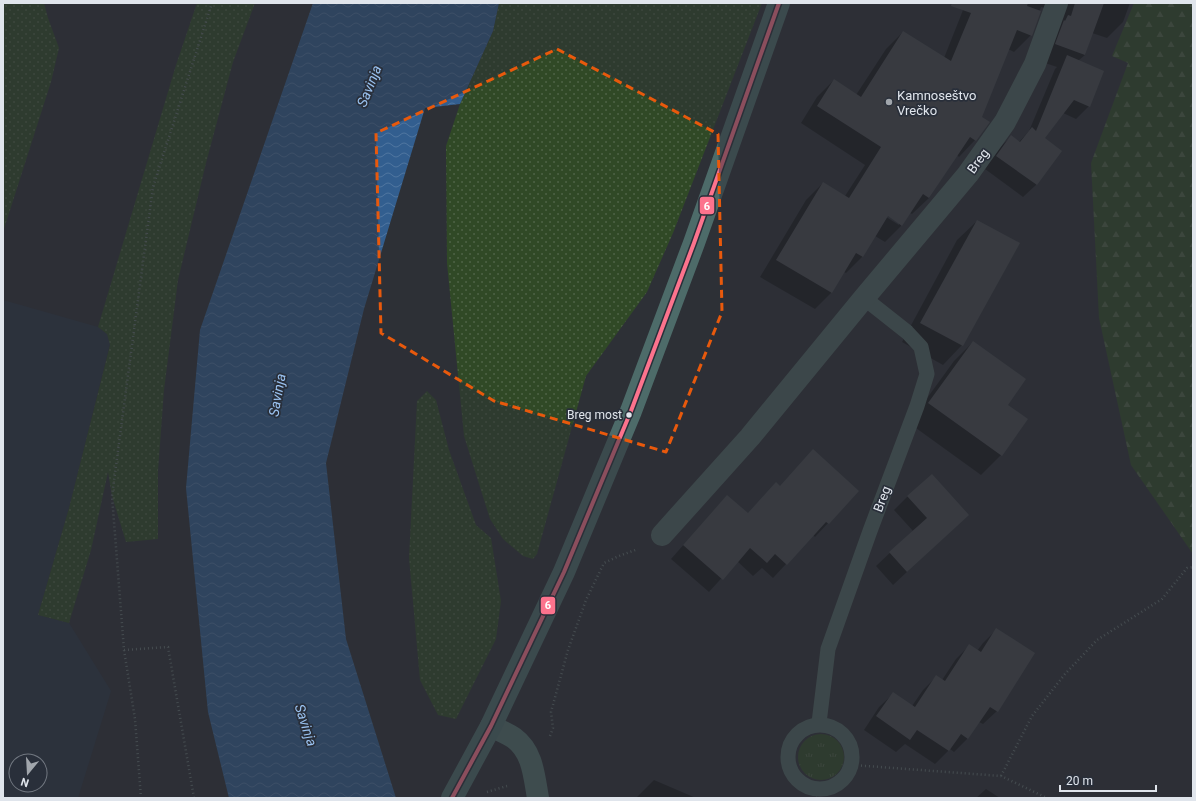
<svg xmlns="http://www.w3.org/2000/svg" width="1196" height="801" font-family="Roboto,sans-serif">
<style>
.built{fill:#2c3544;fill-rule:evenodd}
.grass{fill:url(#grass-dots)}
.forest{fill:url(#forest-firs)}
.park{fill:url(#park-tufts)}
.water{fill:url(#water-waves)}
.shadow{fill:#0007;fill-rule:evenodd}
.building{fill:#45484d}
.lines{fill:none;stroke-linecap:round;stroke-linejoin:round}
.path{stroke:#626f6f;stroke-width:2.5;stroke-dasharray:1 3;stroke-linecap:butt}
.lane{stroke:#4f6562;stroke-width:15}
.street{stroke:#4f6562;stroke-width:22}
.secondary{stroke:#536f6c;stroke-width:22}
.primary{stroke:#4d6b69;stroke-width:22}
.bus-1-casing{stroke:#292f3a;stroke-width:7}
.bus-1{stroke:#fc738d;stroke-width:4}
.marked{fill:none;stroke:#e8590c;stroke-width:3;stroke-dasharray:8 5;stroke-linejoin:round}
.poi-dot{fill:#a1a6ac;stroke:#292f3a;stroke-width:1.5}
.bus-dot{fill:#e0e5ec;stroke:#292f3a;stroke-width:1.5}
.labels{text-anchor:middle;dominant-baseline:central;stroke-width:3.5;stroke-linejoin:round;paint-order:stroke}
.bus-label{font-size:12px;fill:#e0e5ec;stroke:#292f3a;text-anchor:end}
.poi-label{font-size:13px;fill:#e0e5ec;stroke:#292f3a;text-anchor:start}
.street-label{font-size:13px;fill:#e0e5ec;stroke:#292f3a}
.water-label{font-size:14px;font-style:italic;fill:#9ac2f0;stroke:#292f3a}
.line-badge{stroke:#292f3a;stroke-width:1.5}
.badge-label{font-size:11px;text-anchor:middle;font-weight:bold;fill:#fff}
</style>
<defs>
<pattern id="grass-dots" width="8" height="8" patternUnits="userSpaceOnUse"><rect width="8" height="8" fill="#304926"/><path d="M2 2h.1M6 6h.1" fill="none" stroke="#4e6346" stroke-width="1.8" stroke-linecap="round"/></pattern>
<pattern id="forest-firs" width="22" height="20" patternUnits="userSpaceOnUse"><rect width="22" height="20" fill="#304926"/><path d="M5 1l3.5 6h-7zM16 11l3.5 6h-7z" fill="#4e6346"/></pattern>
<pattern id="park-tufts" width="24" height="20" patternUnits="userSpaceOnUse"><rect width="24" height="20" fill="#304926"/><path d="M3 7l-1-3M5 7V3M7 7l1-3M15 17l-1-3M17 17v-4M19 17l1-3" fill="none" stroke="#4e6346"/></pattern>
<pattern id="water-waves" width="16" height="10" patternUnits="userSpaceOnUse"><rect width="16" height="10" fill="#325e8f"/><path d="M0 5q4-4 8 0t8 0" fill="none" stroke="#4f759f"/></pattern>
</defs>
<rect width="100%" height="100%" fill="#2d3036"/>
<path class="built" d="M 3,300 L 98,327 L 107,334 L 110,344 L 69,508 L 38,615 L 69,623 L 111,691 L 78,798 L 3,798 ZM 16,761 L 40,761 L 40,785 L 16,785 Z"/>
<g class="grass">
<path d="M 3,3 L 44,3 L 48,18 L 59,48 L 51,82 L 3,232 Z"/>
<path d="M 197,3 L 255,3 L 233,62 L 206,163 L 178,280 L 164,390 L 158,471 L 158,539 L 126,542 L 112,496 L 108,472 L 91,550 L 69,623 L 38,615 L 69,508 L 110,345 L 107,334 L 98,327 L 176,65 Z"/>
<path d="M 499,3 L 762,3 L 673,233 L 647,292 L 586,376 L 537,554 L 533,559 L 523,556 L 503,539 L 490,519 L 464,436 L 447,263 L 446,146 L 460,104 L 493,31 Z"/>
<path d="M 427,391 L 436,400 L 449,450 L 476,525 L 491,538 L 501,601 L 496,639 L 456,719 L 438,715 L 420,680 L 409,558 L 417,401 Z"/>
</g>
<path class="forest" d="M 1134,3 L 1193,3 L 1193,554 L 1131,465 L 1099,318 L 1091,163 L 1128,63 L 1112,56 Z"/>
<circle class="park" cx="821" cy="757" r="23"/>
<path class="water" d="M 313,3 L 499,3 L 493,31 L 460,104 L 425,108 L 364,309 L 326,463 L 346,639 L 396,798 L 229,798 L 208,712 L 186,488 L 200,330 Z"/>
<g class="shadow">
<path d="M 967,3 L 1130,3 L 1123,22 L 1107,38 L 1092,33 L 1085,55 L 1078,61 L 1089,106 L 1076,119 L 1063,113 L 1044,138 L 1061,151 L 1036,185 L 1023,197 L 985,169 L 998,149 L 1011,137 L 1019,142 L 1029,131 L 1055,69 L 1057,67 L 1039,61 L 1045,8 L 1041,7 L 1031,35 L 1014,52 L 1008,49 L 980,117 L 975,140 L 959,157 L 957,155 L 929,198 L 912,214 L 910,213 L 902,225 L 885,242 L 875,236 L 863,256 L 846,273 L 844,272 L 831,293 L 815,309 L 760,277 L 806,200 L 823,183 L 845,196 L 865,165 L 801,123 L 817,97 L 834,80 L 856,95 L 886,49 L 903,32 L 944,58 L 965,5 ZM 884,213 L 899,223 L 899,225 L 883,215 Z"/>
<path d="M 977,221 L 962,345 L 943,365 L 902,342 L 957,240 Z"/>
<path d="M 973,342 L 1006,405 L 1027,419 L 1001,455 L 981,475 L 909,423 L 954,361 Z"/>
<path d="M 780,486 L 858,491 L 815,537 L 813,535 L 773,578 L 762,568 L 753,576 L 737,561 L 709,592 L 671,559 L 714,510 L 727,496 L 748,514 Z"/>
<path d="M 908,496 L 968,515 L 893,585 L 876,566 L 913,531 L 894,510 Z"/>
<path d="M 996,630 L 997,711 L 983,724 L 979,722 L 968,738 L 954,752 L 950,749 L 935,764 L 905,744 L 896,752 L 864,730 L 879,707 L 893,694 L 912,706 L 923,690 L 937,676 L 942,680 L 956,659 L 969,646 L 977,651 L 983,643 Z"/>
<path d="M 654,780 L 696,798 L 636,798 Z"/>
<path d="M 986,789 L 1000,798 L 976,798 Z"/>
</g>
<g class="building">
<path d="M 952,3 L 1028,3 L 1027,6 L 1041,11 L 1032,36 L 1017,30 L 982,117 L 990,122 L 976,141 L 970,137 L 929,198 L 923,194 L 902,226 L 888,216 L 863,257 L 856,253 L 832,293 L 776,260 L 823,182 L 849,198 L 881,147 L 817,106 L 834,79 L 861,97 L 903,31 L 951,61 L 971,13 L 951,6 Z"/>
<path d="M 1075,3 L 1104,3 L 1085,55 L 1055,44 L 1064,20 L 1065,21 L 1068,15 L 1071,16 Z"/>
<path d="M 1067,55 L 1104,71 L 1090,107 L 1074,100 L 1045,138 L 1062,151 L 1037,185 L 996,156 L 1011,135 L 1020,142 L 1032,127 L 1036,131 Z"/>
<path d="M 977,220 L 1020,243 L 963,346 L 920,323 Z"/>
<path d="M 973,341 L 1026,379 L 1008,405 L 1028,419 L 1002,456 L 928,403 Z"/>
<path d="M 813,449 L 859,491 L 829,524 L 826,522 L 787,565 L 775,554 L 767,563 L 750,548 L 723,580 L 683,545 L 727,495 L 748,513 L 776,482 L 780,486 Z"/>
<path d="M 932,474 L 969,515 L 907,572 L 889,552 L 927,518 L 907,496 Z"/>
<path d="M 996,628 L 1035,653 L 998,712 L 990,707 L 968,739 L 961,734 L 949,751 L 917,730 L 910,740 L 876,716 L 893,692 L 915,707 L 936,675 L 945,681 L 969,644 L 981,652 Z"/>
</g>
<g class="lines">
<g class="path">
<path d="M 124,650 L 168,647 L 194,798"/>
<path d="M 550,736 L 553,728 L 551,712 L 568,650 L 586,600 L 604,563 L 619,556 L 638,549"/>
<path d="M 853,765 L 1001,776 L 1047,798"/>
<path d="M 1001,776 L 1032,716 L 1065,674 L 1097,640 L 1162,599 L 1187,568 L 1193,567"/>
<path d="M 487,792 L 507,786"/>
<path d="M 141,798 L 135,719 L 124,650 L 112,496 L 153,187 L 212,3"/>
<path d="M 817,798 L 820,790"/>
</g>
<g class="lane">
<path d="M 819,723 L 828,649 L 870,531 L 917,406 L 927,374 L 921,347 L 907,332 L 864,298"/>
<circle cx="820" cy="757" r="32"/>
</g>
<path class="street" d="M 662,535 L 750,437 L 864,298 L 968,174 L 1005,122 L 1035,64 L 1057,3"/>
<path class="secondary" d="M 491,726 C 498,730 507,733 514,738 C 533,752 534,776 538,798"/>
<path class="primary" d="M 452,798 L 491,726 L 564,572 L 631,411 L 694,243 L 779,3"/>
<defs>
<path id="bus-1" d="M 452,798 L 491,726 L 564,572 L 631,411 L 694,243 L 779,3"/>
</defs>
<use href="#bus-1" class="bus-1-casing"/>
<use href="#bus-1" class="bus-1"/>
</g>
<path d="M0 0H1196V801H0ZM 557,49 L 718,134 L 722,312 L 666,452 L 494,401 L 381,333 L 376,133 Z" fill="#2d3036" fill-opacity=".55" fill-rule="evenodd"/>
<path class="marked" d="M 557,49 L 718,134 L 722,312 L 666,452 L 494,401 L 381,333 L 376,133 Z"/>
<circle class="poi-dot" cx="889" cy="102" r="4"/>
<circle class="bus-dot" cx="629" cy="415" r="3.5"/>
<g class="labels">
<g class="bus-label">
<text x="622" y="415">Breg most</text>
</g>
<g class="poi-label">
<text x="897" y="95">Kamnoseštvo<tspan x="897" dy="15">Vrečko</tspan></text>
</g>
<g class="street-label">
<text transform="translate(978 161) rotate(-54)">Breg</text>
<text transform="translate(882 499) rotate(-69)">Breg</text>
</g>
<g class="water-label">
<text transform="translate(369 86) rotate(-68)">Savinja</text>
<text transform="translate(277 395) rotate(-80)">Savinja</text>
<text transform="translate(306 725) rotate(72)">Savinja</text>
</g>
</g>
<g class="line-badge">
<rect x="699" y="196" width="16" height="19" rx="4" fill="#fc738d"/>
<rect x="540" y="596" width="16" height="19" rx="4" fill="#fc738d"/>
</g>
<g class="badge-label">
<text x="707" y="210">6</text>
<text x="548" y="609">6</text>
</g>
<rect width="1196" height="801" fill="none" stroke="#e0e5ec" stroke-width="8"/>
<g transform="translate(28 773) rotate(198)"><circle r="19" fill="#292f3a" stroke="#727881"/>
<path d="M0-3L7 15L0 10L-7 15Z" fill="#a1a6ac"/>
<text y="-6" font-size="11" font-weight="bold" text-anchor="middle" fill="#e0e5ec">N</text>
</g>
<path d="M1060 785v6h96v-6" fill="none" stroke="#e0e5ec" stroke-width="2"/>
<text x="1066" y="785" font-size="12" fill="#e0e5ec" stroke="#292f3a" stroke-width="3" paint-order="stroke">20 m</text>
</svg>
